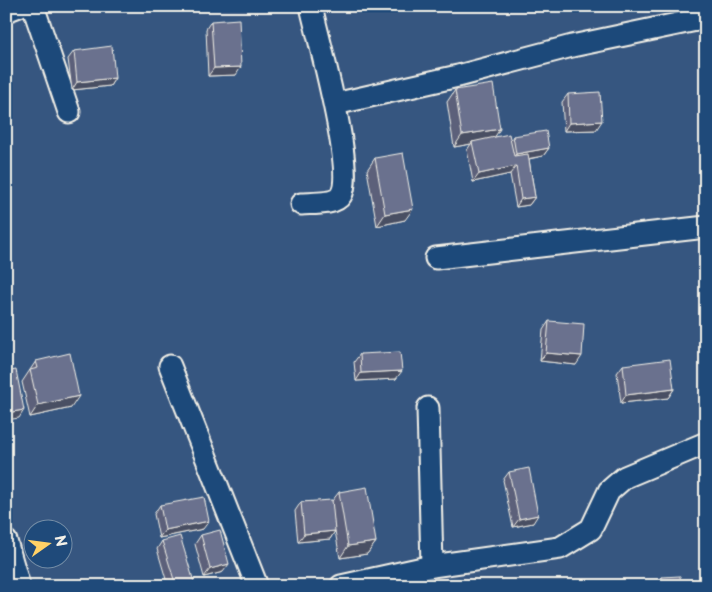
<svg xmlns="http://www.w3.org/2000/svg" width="712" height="592" font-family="'Playpen Sans',sans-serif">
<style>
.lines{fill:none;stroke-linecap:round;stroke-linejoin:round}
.minor-casing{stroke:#f4f1e8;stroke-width:25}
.minor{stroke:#1f4a7a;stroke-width:21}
.wall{fill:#5b617a;stroke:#f4f1e8}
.shaded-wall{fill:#4a4f63;stroke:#f4f1e8}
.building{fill:#6a718e;stroke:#f4f1e8}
</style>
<rect width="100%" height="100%" fill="#365680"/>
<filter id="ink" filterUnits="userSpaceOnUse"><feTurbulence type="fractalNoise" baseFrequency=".02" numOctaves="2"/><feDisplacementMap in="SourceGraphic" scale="10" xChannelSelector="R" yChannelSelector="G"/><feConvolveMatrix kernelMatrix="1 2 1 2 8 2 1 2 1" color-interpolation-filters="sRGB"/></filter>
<g filter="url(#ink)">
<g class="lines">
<defs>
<g id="minor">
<path d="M 33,6 L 69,112"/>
<path d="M 6,11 L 19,6"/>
<path d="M 335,104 L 458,76 L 572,46 L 706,18"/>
<path d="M 301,204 C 312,203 335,205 341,195 C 356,171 318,39 311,6"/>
<path d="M 436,258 L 706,227"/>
<path d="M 170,366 L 257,586"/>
<path d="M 428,408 L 432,566"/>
<path d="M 6,541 L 19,586"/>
<path d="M 341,586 L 432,566 L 560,548 L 591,529 L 609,491 L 625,477 L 706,443"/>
</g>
</defs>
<use href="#minor" class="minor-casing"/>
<use href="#minor" class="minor"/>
</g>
<g class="wall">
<path d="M 211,21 L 236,75 L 208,76 L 206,29 Z"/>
<path d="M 74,51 L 115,78 L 110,86 L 72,90 L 68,59 Z"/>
<path d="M 455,90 L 494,137 L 511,140 L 513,136 L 549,148 L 543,156 L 529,159 L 535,197 L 529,205 L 516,207 L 510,174 L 473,182 L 467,150 L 471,144 L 454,147 L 447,102 Z"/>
<path d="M 568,94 L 596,130 L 564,131 L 562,102 Z"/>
<path d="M 375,158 L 405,220 L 377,226 L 367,170 Z"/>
<path d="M 549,321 L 576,365 L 540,361 L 543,330 Z"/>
<path d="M 360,354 L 396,379 L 356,381 L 354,362 Z"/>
<path d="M 36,361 L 71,408 L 30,417 L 22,382 Z"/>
<path d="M 623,365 L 674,389 L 668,398 L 621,403 L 617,373 Z"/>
<path d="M 509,472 L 533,523 L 513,527 L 503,480 Z"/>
<path d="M 339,492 L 376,542 L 367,554 L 340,558 L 335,531 L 330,539 L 298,542 L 295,511 L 301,502 L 332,501 Z"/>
<path d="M 160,505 L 203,529 L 159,538 L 154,514 Z"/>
<path d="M 201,535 L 223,572 L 204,577 L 195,544 Z"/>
<path d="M 162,541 L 191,586 L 168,586 L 157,549 Z"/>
<path d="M 662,577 L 681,586 L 572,586 L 575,582 L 657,584 Z"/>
</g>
<g class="shaded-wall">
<path d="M 241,67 L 236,75 L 208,76 L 214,68 Z"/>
<path d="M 115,78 L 110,86 L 72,90 L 77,82 Z"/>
<path d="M 602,121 L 596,130 L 564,131 L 569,123 Z"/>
<path d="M 500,129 L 492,141 L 472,142 L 471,144 L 454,147 L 462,135 Z"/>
<path d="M 549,148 L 543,156 L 510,162 L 516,154 Z"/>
<path d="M 516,166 L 510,174 L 473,182 L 479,174 Z"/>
<path d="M 535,197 L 529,205 L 516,207 L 521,199 Z"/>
<path d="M 413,209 L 405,220 L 377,226 L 385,214 Z"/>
<path d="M 546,353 L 582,356 L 576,365 L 540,361 Z"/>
<path d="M 402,371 L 396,379 L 356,381 L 361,373 Z"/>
<path d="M 674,389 L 668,398 L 621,403 L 626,395 Z"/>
<path d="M 79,396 L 71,408 L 30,417 L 38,405 Z"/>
<path d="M 24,410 L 19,418 L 6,420 L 6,413 Z"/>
<path d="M 538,515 L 533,523 L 513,527 L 519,519 Z"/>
<path d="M 209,521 L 203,529 L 159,538 L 165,530 Z"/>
<path d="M 335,531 L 330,539 L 298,542 L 304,534 Z"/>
<path d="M 376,542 L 367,554 L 340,558 L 348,546 Z"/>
<path d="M 229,564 L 223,572 L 204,577 L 210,569 Z"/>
<path d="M 194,582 L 191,586 L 182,586 Z"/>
</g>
<g class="building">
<path d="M 239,19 L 241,67 L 214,68 L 211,21 Z"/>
<path d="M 112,46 L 115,78 L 77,82 L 74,51 Z"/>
<path d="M 493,84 L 500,129 L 462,135 L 455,90 Z"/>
<path d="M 600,92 L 602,121 L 569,123 L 568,94 Z"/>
<path d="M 546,131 L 549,148 L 516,154 L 513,136 Z"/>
<path d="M 509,134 L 514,156 L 528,154 L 535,197 L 521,199 L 516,166 L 479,174 L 472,142 Z"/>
<path d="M 403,153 L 413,209 L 385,214 L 375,158 Z"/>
<path d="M 549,321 L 584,324 L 582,356 L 546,353 Z"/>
<path d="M 400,352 L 402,371 L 361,373 L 360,354 Z"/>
<path d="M 70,353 L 79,396 L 38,405 L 30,370 L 38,368 L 36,361 Z"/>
<path d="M 670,359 L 674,389 L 626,395 L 623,365 Z"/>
<path d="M 16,370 L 24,410 L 6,413 L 6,372 Z"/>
<path d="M 529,468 L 538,515 L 519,519 L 509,472 Z"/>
<path d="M 367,487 L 376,542 L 348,546 L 339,492 Z"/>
<path d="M 204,497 L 209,521 L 165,530 L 160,505 Z"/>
<path d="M 332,500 L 335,531 L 304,534 L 301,502 Z"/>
<path d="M 220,530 L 229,564 L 210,569 L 201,535 Z"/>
<path d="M 180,536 L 194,582 L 182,586 L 176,586 L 162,541 Z"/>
<path d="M 680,576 L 681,586 L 662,586 L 662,577 Z"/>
<path d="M 575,582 L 658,584 L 658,586 L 575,586 Z"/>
</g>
</g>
<rect width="712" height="592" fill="none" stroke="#1f4a7a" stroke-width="25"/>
<rect x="12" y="12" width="687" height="567" fill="none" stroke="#f4f1e8" stroke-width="2" filter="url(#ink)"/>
<g transform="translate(48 544) rotate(76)"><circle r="24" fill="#1f4a7a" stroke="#748da6"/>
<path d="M0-4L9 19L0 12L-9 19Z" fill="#ffd166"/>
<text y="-8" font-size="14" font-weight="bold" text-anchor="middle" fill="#f4f1e8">N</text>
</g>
</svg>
